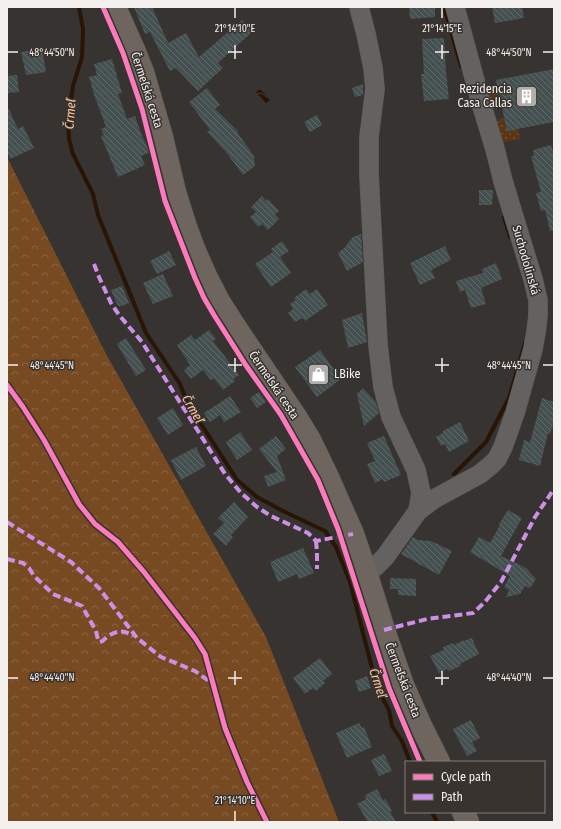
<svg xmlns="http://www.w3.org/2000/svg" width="561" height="829" font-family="'Fira Sans Condensed',sans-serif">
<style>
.grass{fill:url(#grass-dots)}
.forest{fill:url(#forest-crowns)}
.water{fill:url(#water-waves)}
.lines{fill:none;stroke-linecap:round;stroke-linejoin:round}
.stream{stroke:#281505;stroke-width:4}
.building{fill:url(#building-back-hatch)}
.minor-casing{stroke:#555250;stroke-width:20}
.major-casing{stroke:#555250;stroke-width:23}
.minor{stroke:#646260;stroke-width:19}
.major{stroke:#6d655e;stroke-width:22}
.quiet{stroke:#ce8fe9;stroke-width:4;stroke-dasharray:8 4;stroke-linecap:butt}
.cycleway-casing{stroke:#38332f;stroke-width:8}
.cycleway{stroke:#fd7abc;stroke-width:5}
.ticks{fill:none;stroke:#f3f0ee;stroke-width:1.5}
.labels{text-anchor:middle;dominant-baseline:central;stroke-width:3;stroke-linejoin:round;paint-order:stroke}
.poi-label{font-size:12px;fill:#f3f0ee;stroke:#38332f;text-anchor:end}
.street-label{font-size:12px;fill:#f3f0ee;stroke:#38332f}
.water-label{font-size:13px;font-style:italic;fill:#fec598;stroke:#38332f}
.ticks-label{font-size:10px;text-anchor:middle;fill:#f3f0ee;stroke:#38332f;stroke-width:3;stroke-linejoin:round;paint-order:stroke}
</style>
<defs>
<pattern id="grass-dots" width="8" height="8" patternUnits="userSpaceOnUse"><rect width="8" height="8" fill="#5a3617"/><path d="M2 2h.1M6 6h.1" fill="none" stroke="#725339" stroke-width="1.8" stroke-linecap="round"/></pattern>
<pattern id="forest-crowns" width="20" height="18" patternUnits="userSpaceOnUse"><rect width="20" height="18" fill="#784a21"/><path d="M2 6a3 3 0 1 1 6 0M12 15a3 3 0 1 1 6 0" fill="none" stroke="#8c6442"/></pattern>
<pattern id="water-waves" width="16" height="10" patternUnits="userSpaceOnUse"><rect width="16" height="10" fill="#281505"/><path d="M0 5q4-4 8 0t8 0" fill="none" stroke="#48372a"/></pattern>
<pattern id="building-back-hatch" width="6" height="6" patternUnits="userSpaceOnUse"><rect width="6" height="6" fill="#455151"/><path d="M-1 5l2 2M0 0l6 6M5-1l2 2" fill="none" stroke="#606a6a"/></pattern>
</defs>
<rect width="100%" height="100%" fill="#363331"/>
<g class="grass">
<path d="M 498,90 L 501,103 L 489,105 C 487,94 487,93 498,90 Z"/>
<path d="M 504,118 L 507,131 L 518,129 L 520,139 L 501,143 L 497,122 L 500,119 Z"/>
</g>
<path class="forest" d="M 7,157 L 106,354 L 266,637 L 339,822 L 7,822 Z"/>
<path class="water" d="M 260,89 L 270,100 L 266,103 L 256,92 Z"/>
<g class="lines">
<g class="stream">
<path d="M 79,7 L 83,29 L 82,57 L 73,86 L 68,120 L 69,139 L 73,154 L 93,194 L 98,215 L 146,333 L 180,384 L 187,402 L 237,480 L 257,497 L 283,511 L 325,531 L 336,547 L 350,582 L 377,688 L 389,710 L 392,726 L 402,741 L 410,762"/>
<path d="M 444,7 L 461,66"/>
<path d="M 504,217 L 510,237"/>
<path d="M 454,474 L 486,442 L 509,398 L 525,343"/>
<path d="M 432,812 L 437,822"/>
</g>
</g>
<g class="building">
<path d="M 134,7 L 152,7 L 168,43 L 186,33 L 199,57 L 242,20 L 252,32 L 218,63 L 223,68 L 198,91 L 176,68 L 170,71 L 150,32 L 145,34 Z"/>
<path d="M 409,7 L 435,7 L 435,17 L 410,19 Z"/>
<path d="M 492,7 L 522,7 L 524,18 L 495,23 Z"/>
<path d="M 444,38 L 446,72 L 449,99 L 424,101 L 421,74 L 424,74 L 422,39 Z"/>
<path d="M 42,49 L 46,72 L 26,75 L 21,52 Z"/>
<path d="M 112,59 L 122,93 L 118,94 L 127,119 L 135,116 L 142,136 L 150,152 L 141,156 L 145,165 L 118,177 L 101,136 L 104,135 L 101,129 L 106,127 L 96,100 L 96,101 L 89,77 L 97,75 L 94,64 Z"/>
<path d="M 554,69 L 554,122 L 507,131 L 496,80 Z"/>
<path d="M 17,75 L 19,92 L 7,93 L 7,76 Z"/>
<path d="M 363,84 L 363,95 L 355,97 L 352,88 Z"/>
<path d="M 207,88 L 220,105 L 215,109 L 238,131 L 237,132 L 254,156 L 255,166 L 243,175 L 226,152 L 207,132 L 210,130 L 189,102 Z"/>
<path d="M 7,105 L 18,129 L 23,126 L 34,148 L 10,159 L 7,152 Z"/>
<path d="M 317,115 L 322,125 L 310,132 L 304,122 Z"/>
<path d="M 551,145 L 554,155 L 554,231 L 550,231 L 545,210 L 541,211 L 536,193 L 541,192 L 531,156 L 534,156 L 533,150 Z"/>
<path d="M 479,190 L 493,190 L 492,205 L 479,205 Z"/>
<path d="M 262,196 L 266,201 L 268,199 L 279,211 L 275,215 L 279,219 L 268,230 L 262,224 L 258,227 L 250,217 L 256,212 L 251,207 Z"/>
<path d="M 361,234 L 363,262 L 347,271 L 338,253 L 344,248 L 353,237 Z"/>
<path d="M 282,241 L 289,251 L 280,257 L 291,273 L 271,287 L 255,264 L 273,252 L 271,249 Z"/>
<path d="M 445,246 L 451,260 L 431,270 L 435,278 L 420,285 L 410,263 Z"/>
<path d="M 169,251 L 176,265 L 157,274 L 150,261 Z"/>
<path d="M 496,263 L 502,279 L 481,288 L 486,304 L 471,308 L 465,290 L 460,292 L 456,281 L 483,273 L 482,269 Z"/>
<path d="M 163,274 L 173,296 L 153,304 L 143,283 Z"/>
<path d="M 122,286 L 129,303 L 122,306 L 118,306 L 111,290 Z"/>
<path d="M 306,289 L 310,294 L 317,289 L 328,305 L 305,321 L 302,318 L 295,322 L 288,313 L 293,309 L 290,304 L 296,300 L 294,298 Z"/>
<path d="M 362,313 L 367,342 L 348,348 L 342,320 Z"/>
<path d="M 209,330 L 216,339 L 213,341 L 239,375 L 233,379 L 235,381 L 223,390 L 214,378 L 211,380 L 203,370 L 191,379 L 184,370 L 190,365 L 177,345 L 191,335 L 195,340 Z"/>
<path d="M 126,338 L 146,370 L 136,376 L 117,344 Z"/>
<path d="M 320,350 L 341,379 L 317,397 L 295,367 Z"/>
<path d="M 363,388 L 376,402 L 379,413 L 364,426 L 357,394 Z"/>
<path d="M 259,392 L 266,402 L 257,408 L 250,398 Z"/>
<path d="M 230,396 L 241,412 L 224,422 L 220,415 L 210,422 L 204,413 Z"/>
<path d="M 542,398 L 554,402 L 554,422 L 550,434 L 548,433 L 540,466 L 519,460 L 524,440 L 530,442 Z"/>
<path d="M 173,408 L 183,425 L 168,435 L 157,418 Z"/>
<path d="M 460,422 L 469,441 L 449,452 L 445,444 L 441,446 L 436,437 L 443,433 L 443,431 Z"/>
<path d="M 240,432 L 252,450 L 237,460 L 226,442 Z"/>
<path d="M 276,436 L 286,449 L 277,456 L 286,480 L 268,487 L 264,476 L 277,472 L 259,449 Z"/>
<path d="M 384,436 L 401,475 L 384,482 L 383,479 L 375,483 L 367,464 L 375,461 L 367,443 Z"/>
<path d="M 196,447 L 206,466 L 181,480 L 171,460 Z"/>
<path d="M 234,502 L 248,517 L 231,535 L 233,537 L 226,546 L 213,534 L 224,523 L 218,518 Z"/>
<path d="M 508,510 L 522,518 L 501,556 L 526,568 L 536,579 L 530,588 L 525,586 L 520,594 L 506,597 L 509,590 L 504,587 L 510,576 L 470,552 L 479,537 L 490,543 L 500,525 L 499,524 Z"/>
<path d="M 413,537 L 418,540 L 431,541 L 452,551 L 439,575 L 401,554 Z"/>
<path d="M 303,548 L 314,573 L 299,579 L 297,574 L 278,582 L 270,562 Z"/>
<path d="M 390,578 L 416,579 L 416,596 L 398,595 L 398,589 L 390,589 Z"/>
<path d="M 472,638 L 479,654 L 460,664 L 461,666 L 449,671 L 448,669 L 439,673 L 430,656 L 444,650 L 443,647 L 453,643 L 454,645 L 464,640 L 464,641 Z"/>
<path d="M 320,658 L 332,674 L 323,681 L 325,683 L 316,691 L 313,688 L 305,694 L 293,678 Z"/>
<path d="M 367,676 L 371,688 L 359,692 L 355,681 Z"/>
<path d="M 471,720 L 480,738 L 472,742 L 477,751 L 467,756 L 453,729 Z"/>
<path d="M 359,723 L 362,728 L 364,727 L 372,747 L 347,758 L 336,733 Z"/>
<path d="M 384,754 L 392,771 L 379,776 L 371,760 Z"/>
<path d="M 377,789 L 383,800 L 385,799 L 389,805 L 392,811 L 390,812 L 396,822 L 368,822 L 363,814 L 357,804 L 366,799 L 365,795 Z"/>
</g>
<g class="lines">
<defs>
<g id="minor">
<path d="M 359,7 L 366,34 L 373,68 L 375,89 L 369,137 L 369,175 L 378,345 L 383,387 L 391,417 L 416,470 L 421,493 L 418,511"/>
<path d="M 366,572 L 375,567 L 385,557 L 418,511 L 434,499 L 480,474 L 491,465 L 497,459 L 503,447 L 515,413 L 533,349 L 536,332 L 538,316 L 538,300 L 533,279 L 503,181 L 495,149 L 481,103 L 455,7"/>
</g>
<g id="major">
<path d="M 115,7 L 135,52 L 143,72 L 162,137 L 175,192 L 186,227 L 195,251 L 206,276 L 220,303 L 234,325 L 296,417 L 310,440 L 327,475 L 353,534 L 366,572 L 384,630 L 403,685 L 421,726 L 439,762"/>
<path d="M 463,812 L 468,822"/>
</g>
</defs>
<use href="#minor" class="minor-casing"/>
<use href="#major" class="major-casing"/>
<use href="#minor" class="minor"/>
<use href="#major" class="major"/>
<g class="quiet">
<path d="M 94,264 L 99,277 L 111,303 L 119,315 L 142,342 L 225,474 L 241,493 L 257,507 L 271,516 L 308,533 L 316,541 L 353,534"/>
<path d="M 7,522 L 71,562 L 99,588 L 137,638 L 161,657 L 195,671 L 213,684"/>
<path d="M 316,541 L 317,552 L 317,569"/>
<path d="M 7,559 L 23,563 L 29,568 L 34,576 L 53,594 L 82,606 L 96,631 L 98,640 L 100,642 C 104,641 105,638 108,636 C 118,630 124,630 133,636"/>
<path d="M 384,630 L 427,619 L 473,613 L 484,603 L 501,582 L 535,517 L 554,489"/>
</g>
<defs>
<g id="cycleway">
<path d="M 103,7 L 123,53 L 142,109 L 165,201 L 195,278 L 204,298 L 214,315 L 245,364 L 281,415 L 318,480 L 338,529 L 389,688 L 420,762"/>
<path d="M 7,385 L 23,407 L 44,440 L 79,504 L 95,524 L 118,542 L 144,572 L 195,638 L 205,654 L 225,728 L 247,782 L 267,822"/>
</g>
</defs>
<use href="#cycleway" class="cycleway-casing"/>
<use href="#cycleway" class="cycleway"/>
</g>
<path class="ticks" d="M 235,8 L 235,18M 442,8 L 442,18M 235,45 L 235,59M 442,45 L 442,59M 8,52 L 18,52M 228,52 L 242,52M 435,52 L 449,52M 543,52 L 553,52M 235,358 L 235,372M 442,358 L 442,372M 8,365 L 18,365M 228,365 L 242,365M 435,365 L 449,365M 543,365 L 553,365M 235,671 L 235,685M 442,671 L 442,685M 8,678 L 18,678M 228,678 L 242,678M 435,678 L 449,678M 543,678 L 553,678M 235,811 L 235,821"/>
<defs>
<symbol id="building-square" viewBox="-11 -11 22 22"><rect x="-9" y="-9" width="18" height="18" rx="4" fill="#b1aeac" stroke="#38332f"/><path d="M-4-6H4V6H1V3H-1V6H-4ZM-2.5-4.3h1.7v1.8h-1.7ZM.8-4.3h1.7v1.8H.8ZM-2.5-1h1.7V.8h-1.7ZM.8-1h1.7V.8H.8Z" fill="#fff"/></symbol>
<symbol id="shop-square" viewBox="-11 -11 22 22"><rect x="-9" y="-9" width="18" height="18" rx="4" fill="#b1aeac" stroke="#38332f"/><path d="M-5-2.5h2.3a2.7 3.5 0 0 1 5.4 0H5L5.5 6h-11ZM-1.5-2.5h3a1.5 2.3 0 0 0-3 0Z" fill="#fff"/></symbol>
</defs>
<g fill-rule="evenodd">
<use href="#building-square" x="514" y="84" width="25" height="25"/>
<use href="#shop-square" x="306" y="362" width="25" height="25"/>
</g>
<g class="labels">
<g class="poi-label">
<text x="512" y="89">Rezidencia<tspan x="512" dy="14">Casa Callas</tspan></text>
<text x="334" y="374" text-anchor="start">LBike</text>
</g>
<g class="street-label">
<text transform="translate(147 90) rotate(72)">Čermeľská cesta</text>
<text transform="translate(526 260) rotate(74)">Suchodolinská</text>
<text transform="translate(274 385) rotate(56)">Čermeľská cesta</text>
<text transform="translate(403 680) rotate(69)">Čermeľská cesta</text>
</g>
<g class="water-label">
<text transform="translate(70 114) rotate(-86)">Črmeľ</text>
<text transform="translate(193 409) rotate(60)">Črmeľ</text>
<text transform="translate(378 683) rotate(72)">Črmeľ</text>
</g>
</g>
<g class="ticks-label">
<text x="235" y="32">21°14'10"E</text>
<text x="442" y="32">21°14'15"E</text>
<text x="52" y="56">48°44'50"N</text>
<text x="509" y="56">48°44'50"N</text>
<text x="52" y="369">48°44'45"N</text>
<text x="509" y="369">48°44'45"N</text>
<text x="52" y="681">48°44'40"N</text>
<text x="509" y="681">48°44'40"N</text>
<text x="235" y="804">21°14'10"E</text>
</g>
<rect width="561" height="829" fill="none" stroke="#f3f0ee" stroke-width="16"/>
<rect x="405" y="761" width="140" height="52" fill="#38332f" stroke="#837f7b"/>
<rect x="413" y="774" width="20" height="6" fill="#fd7abc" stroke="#837f7b"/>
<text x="441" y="781" font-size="12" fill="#f3f0ee">Cycle path</text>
<rect x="413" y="794" width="20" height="6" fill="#ce8fe9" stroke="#837f7b"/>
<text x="441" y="801" font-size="12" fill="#f3f0ee">Path</text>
</svg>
